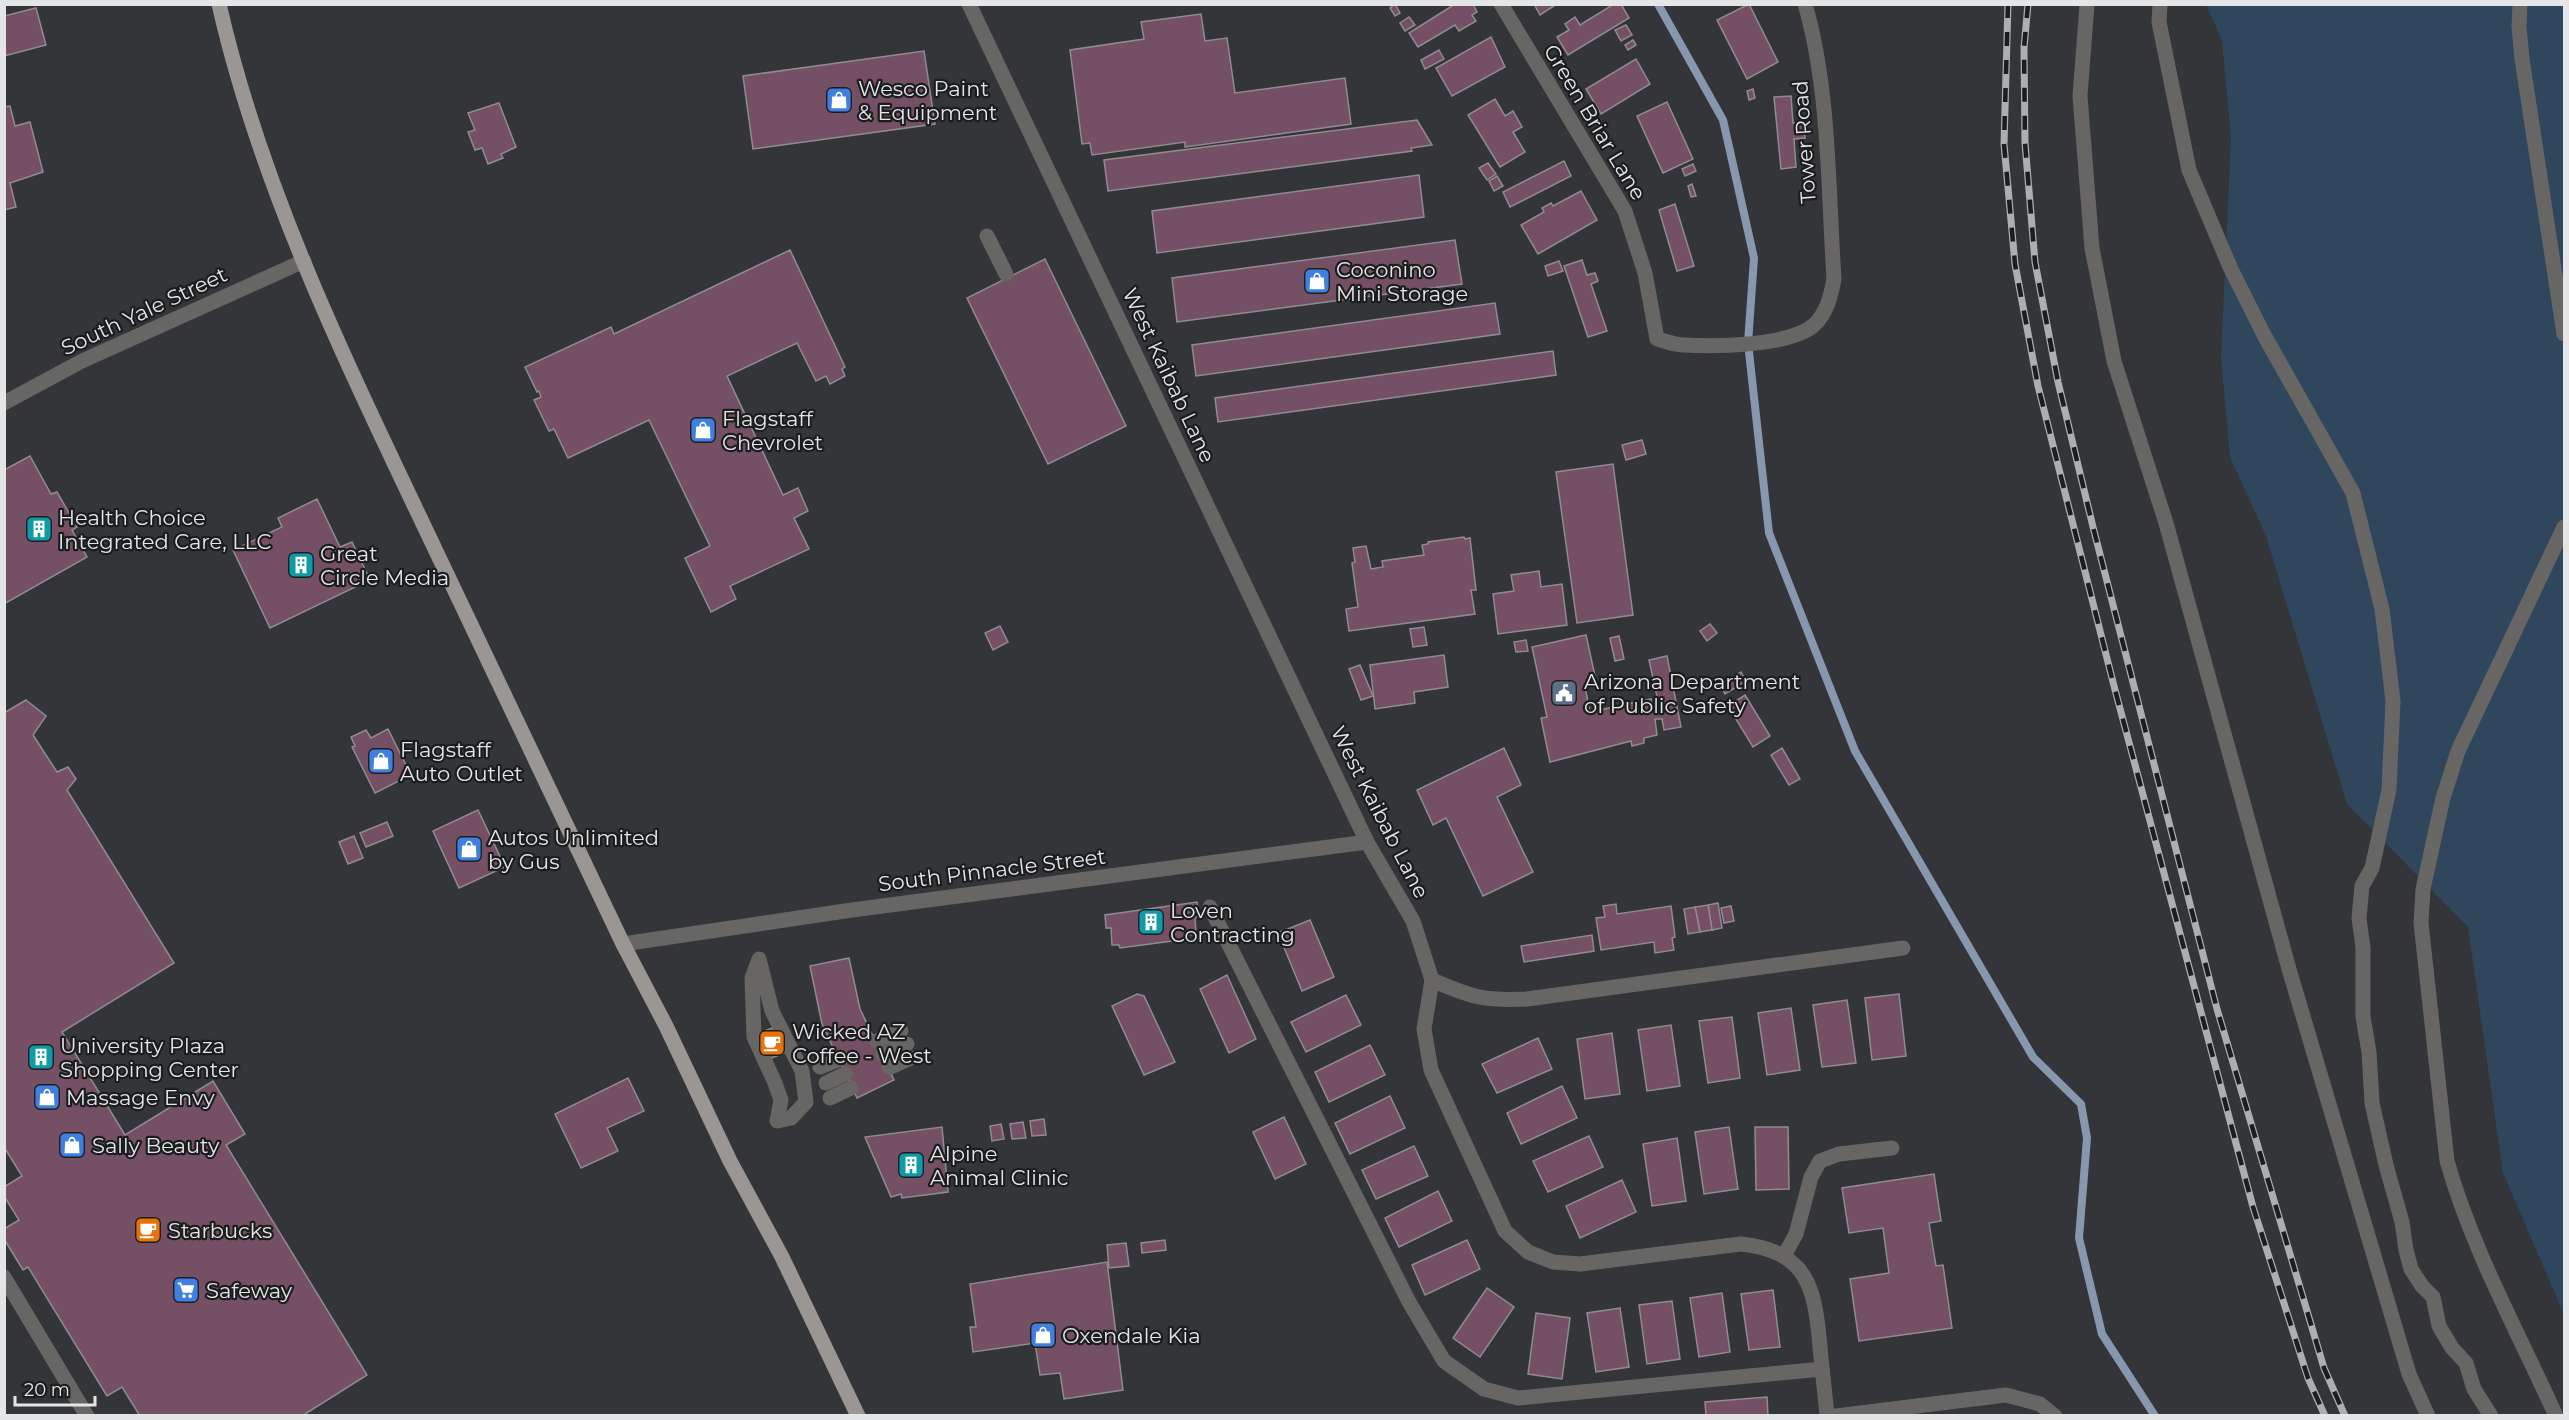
<svg xmlns="http://www.w3.org/2000/svg" width="2569" height="1420" font-family="Montserrat,sans-serif">
<style>
.green{fill:#2f465d}
.lines{fill:none;stroke-linecap:round;stroke-linejoin:round}
.stream{stroke:#8697ae;stroke-width:8}
.building{fill:#754f63;stroke:#908c8e;stroke-width:1.5}
.service{stroke:#686665;stroke-width:15}
.minor{stroke:#686665;stroke-width:15}
.tertiary{stroke:#686665;stroke-width:15}
.primary{stroke:#999694;stroke-width:15}
.rail-casing{stroke:#acaeb0;stroke-width:7}
.rail{stroke:#1c1d1e;stroke-width:4.5;stroke-dasharray:14;stroke-linecap:butt}
.labels{text-anchor:middle;dominant-baseline:central;stroke-width:4.5;stroke-linejoin:round;paint-order:stroke}
.poi-label{font-size:21px;fill:#e3e5e6;stroke:#1c1d1e;text-anchor:start}
.street-label{font-size:21px;fill:#e3e5e6;stroke:#1c1d1e}
</style>
<rect width="100%" height="100%" fill="#333538"/>
<path class="green" d="M 2206,5 L 2564,5 L 2564,1314 L 2503,1173 L 2468,927 L 2347,804 L 2266,536 L 2230,457 L 2221,358 L 2231,139 L 2222,40 Z"/>
<g class="lines">
<path class="stream" d="M 1658,4 L 1723,120 L 1754,258 L 1748,343 L 1769,533 L 1855,751 L 2033,1057 L 2081,1104 L 2087,1138 L 2079,1238 L 2102,1334 L 2155,1416"/>
</g>
<g class="building">
<path d="M 1395,4 L 1400,13 L 1395,16 L 1390,8 Z"/>
<path d="M 1455,4 L 1473,4 L 1477,12 L 1472,15 L 1476,21 L 1459,31 L 1455,25 L 1418,47 L 1409,33 Z"/>
<path d="M 1534,4 L 1557,4 L 1540,15 Z"/>
<path d="M 1614,4 L 1621,4 L 1629,18 L 1568,55 L 1557,37 L 1569,30 L 1565,24 L 1575,17 L 1580,25 Z"/>
<path d="M 1749,4 L 1778,62 L 1747,79 L 1717,20 Z"/>
<path d="M 36,8 L 46,45 L 4,56 L 4,16 Z"/>
<path d="M 1201,14 L 1205,41 L 1227,38 L 1235,93 L 1345,78 L 1351,124 L 1185,147 L 1185,142 L 1092,155 L 1090,143 L 1082,144 L 1070,50 L 1144,39 L 1141,22 Z"/>
<path d="M 1409,17 L 1415,25 L 1405,31 L 1400,23 Z"/>
<path d="M 1626,25 L 1632,35 L 1621,41 L 1615,30 Z"/>
<path d="M 1491,37 L 1505,67 L 1452,96 L 1436,68 Z"/>
<path d="M 1633,40 L 1636,45 L 1628,50 L 1625,45 Z"/>
<path d="M 1439,50 L 1444,59 L 1425,69 L 1421,60 Z"/>
<path d="M 924,51 L 935,124 L 753,149 L 743,76 Z"/>
<path d="M 1636,59 L 1650,84 L 1601,114 L 1586,89 Z"/>
<path d="M 1753,89 L 1755,98 L 1749,100 L 1747,91 Z"/>
<path d="M 1791,96 L 1793,123 L 1804,122 L 1805,138 L 1794,139 L 1796,167 L 1781,169 L 1774,97 Z"/>
<path d="M 1495,99 L 1505,116 L 1513,111 L 1522,127 L 1513,132 L 1525,152 L 1500,167 L 1468,115 Z"/>
<path d="M 1667,102 L 1693,159 L 1663,173 L 1637,116 Z"/>
<path d="M 499,103 L 516,147 L 501,154 L 503,158 L 488,164 L 482,148 L 475,150 L 468,132 L 475,130 L 468,113 Z"/>
<path d="M 10,106 L 15,126 L 30,122 L 43,172 L 10,183 L 16,207 L 4,210 L 4,107 Z"/>
<path d="M 1417,120 L 1432,145 L 1411,148 L 1412,151 L 1108,191 L 1104,160 Z"/>
<path d="M 1564,161 L 1571,176 L 1510,207 L 1503,192 Z"/>
<path d="M 1488,163 L 1496,174 L 1487,180 L 1479,168 Z"/>
<path d="M 1693,164 L 1696,171 L 1685,176 L 1682,169 Z"/>
<path d="M 1419,175 L 1424,217 L 1157,253 L 1152,211 Z"/>
<path d="M 1497,176 L 1503,186 L 1494,191 L 1489,181 Z"/>
<path d="M 1692,184 L 1696,196 L 1691,197 L 1688,186 Z"/>
<path d="M 1581,191 L 1597,220 L 1538,254 L 1521,225 L 1544,212 L 1542,208 L 1551,203 L 1553,206 Z"/>
<path d="M 1675,204 L 1694,266 L 1677,271 L 1659,210 Z"/>
<path d="M 1455,240 L 1462,284 L 1177,322 L 1172,278 Z"/>
<path d="M 790,250 L 845,367 L 842,369 L 845,376 L 830,384 L 826,376 L 816,381 L 797,343 L 727,376 L 783,495 L 798,488 L 808,511 L 794,518 L 809,549 L 730,586 L 736,599 L 711,612 L 685,558 L 710,546 L 649,420 L 568,458 L 554,429 L 549,431 L 534,400 L 541,397 L 539,391 L 537,392 L 525,367 L 611,327 L 614,334 Z"/>
<path d="M 1045,259 L 1126,426 L 1048,464 L 967,298 Z"/>
<path d="M 1582,260 L 1587,275 L 1595,273 L 1598,281 L 1591,284 L 1607,331 L 1588,337 L 1564,266 Z"/>
<path d="M 1559,261 L 1563,271 L 1548,276 L 1545,266 Z"/>
<path d="M 1495,303 L 1500,334 L 1196,376 L 1192,345 Z"/>
<path d="M 1553,351 L 1556,375 L 1218,422 L 1215,398 Z"/>
<path d="M 1642,440 L 1646,454 L 1626,460 L 1622,445 Z"/>
<path d="M 30,456 L 51,494 L 57,492 L 77,527 L 72,530 L 87,557 L 4,604 L 4,470 Z"/>
<path d="M 1613,464 L 1633,615 L 1577,623 L 1556,472 Z"/>
<path d="M 317,499 L 340,547 L 352,542 L 370,580 L 270,628 L 233,550 L 282,527 L 278,518 Z"/>
<path d="M 1464,537 L 1465,539 L 1470,538 L 1476,590 L 1471,590 L 1475,614 L 1349,631 L 1346,609 L 1358,607 L 1352,563 L 1355,562 L 1353,548 L 1366,546 L 1371,569 L 1383,567 L 1382,561 L 1424,555 L 1422,545 L 1428,544 L 1428,542 Z"/>
<path d="M 1539,571 L 1541,587 L 1562,584 L 1567,625 L 1498,634 L 1493,594 L 1514,591 L 1511,575 Z"/>
<path d="M 1710,624 L 1717,633 L 1707,641 L 1700,631 Z"/>
<path d="M 1000,626 L 1008,642 L 993,650 L 985,633 Z"/>
<path d="M 1424,627 L 1427,645 L 1413,647 L 1410,629 Z"/>
<path d="M 1586,635 L 1597,685 L 1585,687 L 1590,712 L 1651,699 L 1653,710 L 1660,710 L 1649,660 L 1667,656 L 1681,727 L 1664,730 L 1662,719 L 1655,719 L 1657,735 L 1644,738 L 1644,743 L 1632,746 L 1631,741 L 1550,762 L 1541,718 L 1547,717 L 1532,647 Z"/>
<path d="M 1619,636 L 1624,659 L 1615,661 L 1610,638 Z"/>
<path d="M 1526,640 L 1528,651 L 1516,652 L 1514,642 Z"/>
<path d="M 1444,655 L 1448,687 L 1414,692 L 1415,703 L 1375,709 L 1370,665 Z"/>
<path d="M 1360,665 L 1373,696 L 1361,700 L 1349,669 Z"/>
<path d="M 1741,672 L 1746,681 L 1725,694 L 1720,685 Z"/>
<path d="M 1745,695 L 1770,736 L 1753,747 L 1728,706 Z"/>
<path d="M 26,700 L 46,716 L 33,735 L 57,772 L 68,767 L 76,779 L 67,790 L 174,963 L 62,1032 L 125,1135 L 213,1081 L 245,1134 L 226,1145 L 367,1375 L 302,1416 L 140,1416 L 122,1387 L 107,1396 L 28,1267 L 23,1270 L 4,1239 L 4,1229 L 19,1220 L 4,1196 L 4,1187 L 22,1176 L 4,1147 L 4,713 Z"/>
<path d="M 388,729 L 411,775 L 375,793 L 352,747 L 355,746 L 351,737 L 366,730 L 371,738 Z"/>
<path d="M 1504,748 L 1521,785 L 1497,797 L 1533,872 L 1483,896 L 1446,818 L 1433,825 L 1417,790 Z"/>
<path d="M 1782,748 L 1800,779 L 1789,785 L 1771,755 Z"/>
<path d="M 478,810 L 505,867 L 459,888 L 433,831 Z"/>
<path d="M 387,822 L 393,836 L 366,847 L 360,833 Z"/>
<path d="M 354,836 L 363,858 L 348,864 L 339,842 Z"/>
<path d="M 1197,902 L 1199,917 L 1195,917 L 1196,934 L 1187,935 L 1187,939 L 1120,948 L 1119,945 L 1112,945 L 1111,928 L 1106,928 L 1105,915 Z"/>
<path d="M 1718,903 L 1722,928 L 1712,930 L 1708,905 Z"/>
<path d="M 1616,904 L 1617,914 L 1671,906 L 1675,937 L 1672,938 L 1674,950 L 1655,953 L 1654,942 L 1601,950 L 1596,918 L 1605,917 L 1603,906 Z"/>
<path d="M 1708,905 L 1712,930 L 1700,932 L 1695,907 Z"/>
<path d="M 1731,906 L 1734,921 L 1724,923 L 1721,908 Z"/>
<path d="M 1695,907 L 1700,932 L 1688,934 L 1684,909 Z"/>
<path d="M 1310,920 L 1334,977 L 1302,991 L 1278,933 Z"/>
<path d="M 1592,935 L 1594,951 L 1524,962 L 1521,946 Z"/>
<path d="M 849,958 L 860,1009 L 894,1080 L 857,1098 L 822,1024 L 810,966 Z"/>
<path d="M 1227,975 L 1256,1039 L 1229,1053 L 1200,989 Z"/>
<path d="M 1137,994 L 1144,996 L 1175,1062 L 1144,1075 L 1112,1006 Z"/>
<path d="M 1899,994 L 1906,1056 L 1872,1060 L 1865,998 Z"/>
<path d="M 1346,995 L 1361,1025 L 1306,1052 L 1291,1022 Z"/>
<path d="M 1847,1000 L 1856,1063 L 1822,1067 L 1813,1005 Z"/>
<path d="M 1791,1008 L 1800,1070 L 1767,1075 L 1758,1013 Z"/>
<path d="M 1732,1017 L 1740,1078 L 1708,1083 L 1699,1021 Z"/>
<path d="M 1671,1025 L 1680,1086 L 1647,1091 L 1638,1030 Z"/>
<path d="M 772,1028 L 776,1030 L 785,1050 L 784,1053 L 772,1058 L 769,1056 L 760,1033 Z"/>
<path d="M 1612,1033 L 1620,1094 L 1585,1099 L 1577,1039 Z"/>
<path d="M 1538,1038 L 1552,1069 L 1497,1093 L 1482,1064 Z"/>
<path d="M 1370,1045 L 1385,1075 L 1329,1102 L 1315,1072 Z"/>
<path d="M 628,1078 L 644,1111 L 607,1128 L 618,1151 L 581,1168 L 555,1114 Z"/>
<path d="M 1562,1086 L 1577,1118 L 1521,1144 L 1507,1113 Z"/>
<path d="M 1390,1096 L 1405,1128 L 1350,1154 L 1335,1123 Z"/>
<path d="M 1284,1117 L 1306,1164 L 1275,1179 L 1253,1132 Z"/>
<path d="M 1044,1119 L 1046,1135 L 1032,1136 L 1030,1121 Z"/>
<path d="M 1023,1122 L 1026,1138 L 1012,1139 L 1010,1124 Z"/>
<path d="M 1001,1124 L 1004,1139 L 992,1141 L 990,1126 Z"/>
<path d="M 942,1127 L 948,1192 L 902,1198 L 901,1194 L 891,1197 L 865,1137 Z"/>
<path d="M 1729,1127 L 1738,1189 L 1704,1194 L 1695,1132 Z"/>
<path d="M 1755,1127 L 1788,1127 L 1789,1189 L 1756,1190 Z"/>
<path d="M 1589,1136 L 1603,1167 L 1548,1192 L 1533,1161 Z"/>
<path d="M 1677,1138 L 1686,1201 L 1652,1206 L 1643,1144 Z"/>
<path d="M 1414,1146 L 1428,1176 L 1376,1199 L 1362,1170 Z"/>
<path d="M 1934,1174 L 1941,1221 L 1929,1223 L 1936,1266 L 1943,1265 L 1952,1328 L 1859,1341 L 1850,1279 L 1889,1273 L 1883,1228 L 1849,1233 L 1842,1188 Z"/>
<path d="M 1622,1180 L 1636,1212 L 1580,1238 L 1566,1206 Z"/>
<path d="M 1438,1191 L 1452,1221 L 1399,1247 L 1385,1218 Z"/>
<path d="M 1165,1240 L 1166,1250 L 1142,1253 L 1141,1243 Z"/>
<path d="M 1467,1240 L 1480,1269 L 1425,1295 L 1412,1265 Z"/>
<path d="M 1126,1243 L 1129,1266 L 1109,1268 L 1107,1245 Z"/>
<path d="M 1107,1262 L 1123,1390 L 1064,1399 L 1060,1373 L 1040,1375 L 1035,1343 L 973,1352 L 970,1327 L 976,1327 L 970,1284 Z"/>
<path d="M 1487,1288 L 1514,1307 L 1480,1357 L 1453,1338 Z"/>
<path d="M 1773,1290 L 1780,1347 L 1749,1350 L 1741,1294 Z"/>
<path d="M 1722,1293 L 1730,1352 L 1699,1357 L 1690,1298 Z"/>
<path d="M 1672,1301 L 1680,1359 L 1647,1364 L 1639,1305 Z"/>
<path d="M 1620,1308 L 1629,1367 L 1596,1372 L 1587,1313 Z"/>
<path d="M 1536,1313 L 1570,1318 L 1562,1379 L 1528,1374 Z"/>
<path d="M 1767,1397 L 1768,1416 L 1706,1416 L 1705,1402 Z"/>
</g>
<g class="lines">
<g class="service">
<path d="M 2087,4 L 2080,96 L 2092,248 L 2114,361 L 2166,523 L 2289,969 L 2409,1374 L 2428,1416"/>
<path d="M 2160,4 L 2159,22 L 2189,170 L 2230,267 L 2264,335 L 2353,493 L 2382,609 L 2393,701 L 2389,790 L 2372,868 L 2362,886 L 2359,918 L 2363,948 L 2363,1017 L 2369,1052 L 2372,1103 L 2386,1165 L 2402,1222 L 2406,1250 L 2411,1269 L 2422,1286 L 2433,1297 L 2439,1326 L 2452,1348 L 2466,1363 L 2474,1389 L 2491,1416"/>
<path d="M 987,236 L 1006,274"/>
<path d="M 1210,907 L 1409,1302 L 1444,1361 L 1484,1389 L 1518,1398 L 1822,1369"/>
<path d="M 759,959 L 772,1011 L 802,1071 L 806,1102 L 791,1118 L 777,1121 L 781,1100 L 775,1083 L 754,1037 L 752,978 Z"/>
<path d="M 877,1041 L 901,1031"/>
<path d="M 883,1055 L 907,1044"/>
<path d="M 820,1067 L 838,1060"/>
<path d="M 889,1068 L 911,1058"/>
<path d="M 826,1083 L 845,1074"/>
<path d="M 830,1098 L 851,1088"/>
<path d="M 4,1277 L 87,1416"/>
</g>
<g class="minor">
<path d="M 969,4 L 1367,842 L 1413,921 L 1432,980 L 1424,1029 L 1431,1070 L 1505,1231 L 1528,1252 L 1553,1262 L 1580,1264 L 1741,1244 C 1808,1251 1815,1288 1820,1347 C 1822,1370 1825,1393 1827,1416"/>
<path d="M 1501,4 L 1625,211 L 1645,273 L 1657,339 C 1665,341 1675,345 1684,345 C 1716,347 1790,346 1814,325 C 1827,313 1831,295 1834,279 C 1828,190 1830,90 1805,4"/>
<path d="M 2520,4 L 2519,26 L 2522,59 L 2564,334"/>
<path d="M 623,944 L 852,910 L 1367,842"/>
<path d="M 1432,980 C 1471,997 1483,1001 1527,999 L 1903,948"/>
<path d="M 1784,1256 L 1796,1234 L 1811,1177 L 1820,1161 L 1839,1154 L 1892,1148"/>
<path d="M 1836,1416 L 2006,1395 L 2040,1404 L 2055,1416"/>
<path d="M 2556,1416 C 2518,1332 2472,1249 2447,1161 L 2421,923 L 2423,889 L 2443,798 L 2458,751 L 2564,527"/>
</g>
<path class="tertiary" d="M 4,403 L 82,361 L 304,261"/>
<path class="primary" d="M 219,4 C 259,180 338,345 415,507 C 484,653 553,799 623,944 L 666,1026 L 730,1161 L 782,1257 L 858,1416"/>
<defs>
<g id="rail">
<path d="M 2008,4 L 2004,144 L 2015,264 L 2038,386 L 2114,686 L 2253,1207 L 2308,1378 L 2325,1416"/>
<path d="M 2028,4 L 2024,48 L 2025,143 L 2035,262 L 2058,382 L 2093,527 L 2217,1009 L 2324,1368 L 2345,1416"/>
</g>
</defs>
<use href="#rail" class="rail-casing"/>
<use href="#rail" class="rail"/>
</g>
<defs>
<symbol id="shop-square" viewBox="-11 -11 22 22"><rect x="-9" y="-9" width="18" height="18" rx="4" fill="#3f7fe0" stroke="#1c1d1e"/><path d="M-5-2.5h2.3a2.7 3.5 0 0 1 5.4 0H5L5.5 6h-11ZM-1.5-2.5h3a1.5 2.3 0 0 0-3 0Z" fill="#fff"/></symbol>
<symbol id="building-square" viewBox="-11 -11 22 22"><rect x="-9" y="-9" width="18" height="18" rx="4" fill="#0f9aa8" stroke="#1c1d1e"/><path d="M-4-6H4V6H1V3H-1V6H-4ZM-2.5-4.3h1.7v1.8h-1.7ZM.8-4.3h1.7v1.8H.8ZM-2.5-1h1.7V.8h-1.7ZM.8-1h1.7V.8H.8Z" fill="#fff"/></symbol>
<symbol id="civic-square" viewBox="-11 -11 22 22"><rect x="-9" y="-9" width="18" height="18" rx="4" fill="#5c6f8a" stroke="#1c1d1e"/><path d="M-.6-6.5H3V-4.5H.6V-3L4-1V1h2V6H-6V1h2V-1L-.6-3ZM-1.2 2.5V6h2.4V2.5Z" fill="#fff"/></symbol>
<symbol id="cafe-square" viewBox="-11 -11 22 22"><rect x="-9" y="-9" width="18" height="18" rx="4" fill="#e8710a" stroke="#1c1d1e"/><path d="M-5.5-4.5H6V0H3Q3 3.5 0 3.5H-2.5Q-5.5 3.5-5.5 0ZM3-3.2v2h1.7v-2ZM-6 4.5H4V6H-6Z" fill="#fff"/></symbol>
<symbol id="supermarket-square" viewBox="-11 -11 22 22"><rect x="-9" y="-9" width="18" height="18" rx="4" fill="#3f7fe0" stroke="#1c1d1e"/><path d="M-6-5.5h2.5l.6 2H6L4.5 2H-2.5L-4.4-4H-6ZM-1.5 3.2a1.3 1.3 0 1 0 .1 0ZM3 3.2a1.3 1.3 0 1 0 .1 0Z" fill="#fff"/></symbol>
</defs>
<g fill-rule="evenodd">
<use href="#shop-square" x="824" y="85" width="30" height="30"/>
<use href="#shop-square" x="1302" y="266" width="30" height="30"/>
<use href="#shop-square" x="688" y="415" width="30" height="30"/>
<use href="#building-square" x="24" y="514" width="30" height="30"/>
<use href="#building-square" x="286" y="550" width="30" height="30"/>
<use href="#civic-square" x="1549" y="678" width="30" height="30"/>
<use href="#shop-square" x="366" y="746" width="30" height="30"/>
<use href="#shop-square" x="454" y="834" width="30" height="30"/>
<use href="#building-square" x="1136" y="907" width="30" height="30"/>
<use href="#cafe-square" x="757" y="1028" width="30" height="30"/>
<use href="#building-square" x="26" y="1042" width="30" height="30"/>
<use href="#shop-square" x="32" y="1082" width="30" height="30"/>
<use href="#shop-square" x="57" y="1130" width="30" height="30"/>
<use href="#building-square" x="896" y="1150" width="30" height="30"/>
<use href="#cafe-square" x="133" y="1215" width="30" height="30"/>
<use href="#supermarket-square" x="171" y="1275" width="30" height="30"/>
<use href="#shop-square" x="1028" y="1320" width="30" height="30"/>
</g>
<g class="labels">
<g class="poi-label">
<text x="858" y="88">Wesco Paint<tspan x="858" dy="24">&amp; Equipment</tspan></text>
<text x="1336" y="269">Coconino<tspan x="1336" dy="24">Mini Storage</tspan></text>
<text x="722" y="418">Flagstaff<tspan x="722" dy="24">Chevrolet</tspan></text>
<text x="58" y="517">Health Choice<tspan x="58" dy="24">Integrated Care, LLC</tspan></text>
<text x="320" y="553">Great<tspan x="320" dy="24">Circle Media</tspan></text>
<text x="1584" y="681">Arizona Department<tspan x="1584" dy="24">of Public Safety</tspan></text>
<text x="400" y="749">Flagstaff<tspan x="400" dy="24">Auto Outlet</tspan></text>
<text x="488" y="837">Autos Unlimited<tspan x="488" dy="24">by Gus</tspan></text>
<text x="1170" y="910">Loven<tspan x="1170" dy="24">Contracting</tspan></text>
<text x="792" y="1031">Wicked AZ<tspan x="792" dy="24">Coffee - West</tspan></text>
<text x="60" y="1045">University Plaza<tspan x="60" dy="24">Shopping Center</tspan></text>
<text x="66" y="1097">Massage Envy</text>
<text x="92" y="1145">Sally Beauty</text>
<text x="930" y="1153">Alpine<tspan x="930" dy="24">Animal Clinic</tspan></text>
<text x="168" y="1230">Starbucks</text>
<text x="206" y="1290">Safeway</text>
<text x="1062" y="1335">Oxendale Kia</text>
</g>
<g class="street-label">
<text transform="translate(1595 122) rotate(59)">Green Briar Lane</text>
<text transform="translate(1804 142) rotate(-94)">Tower Road</text>
<text transform="translate(144 311) rotate(-25)">South Yale Street</text>
<text transform="translate(1169 375) rotate(65)">West Kaibab Lane</text>
<text transform="translate(1380 812) rotate(63)">West Kaibab Lane</text>
<text transform="translate(992 870) rotate(-7)">South Pinnacle Street</text>
</g>
</g>
<rect width="2569" height="1420" fill="none" stroke="#e3e5e6" stroke-width="12"/>
<path d="M15 1396v9h80v-9" fill="none" stroke="#e3e5e6" stroke-width="3"/>
<text x="24" y="1396" font-size="18" fill="#e3e5e6" stroke="#1c1d1e" stroke-width="4.5" paint-order="stroke">20 m</text>
</svg>
